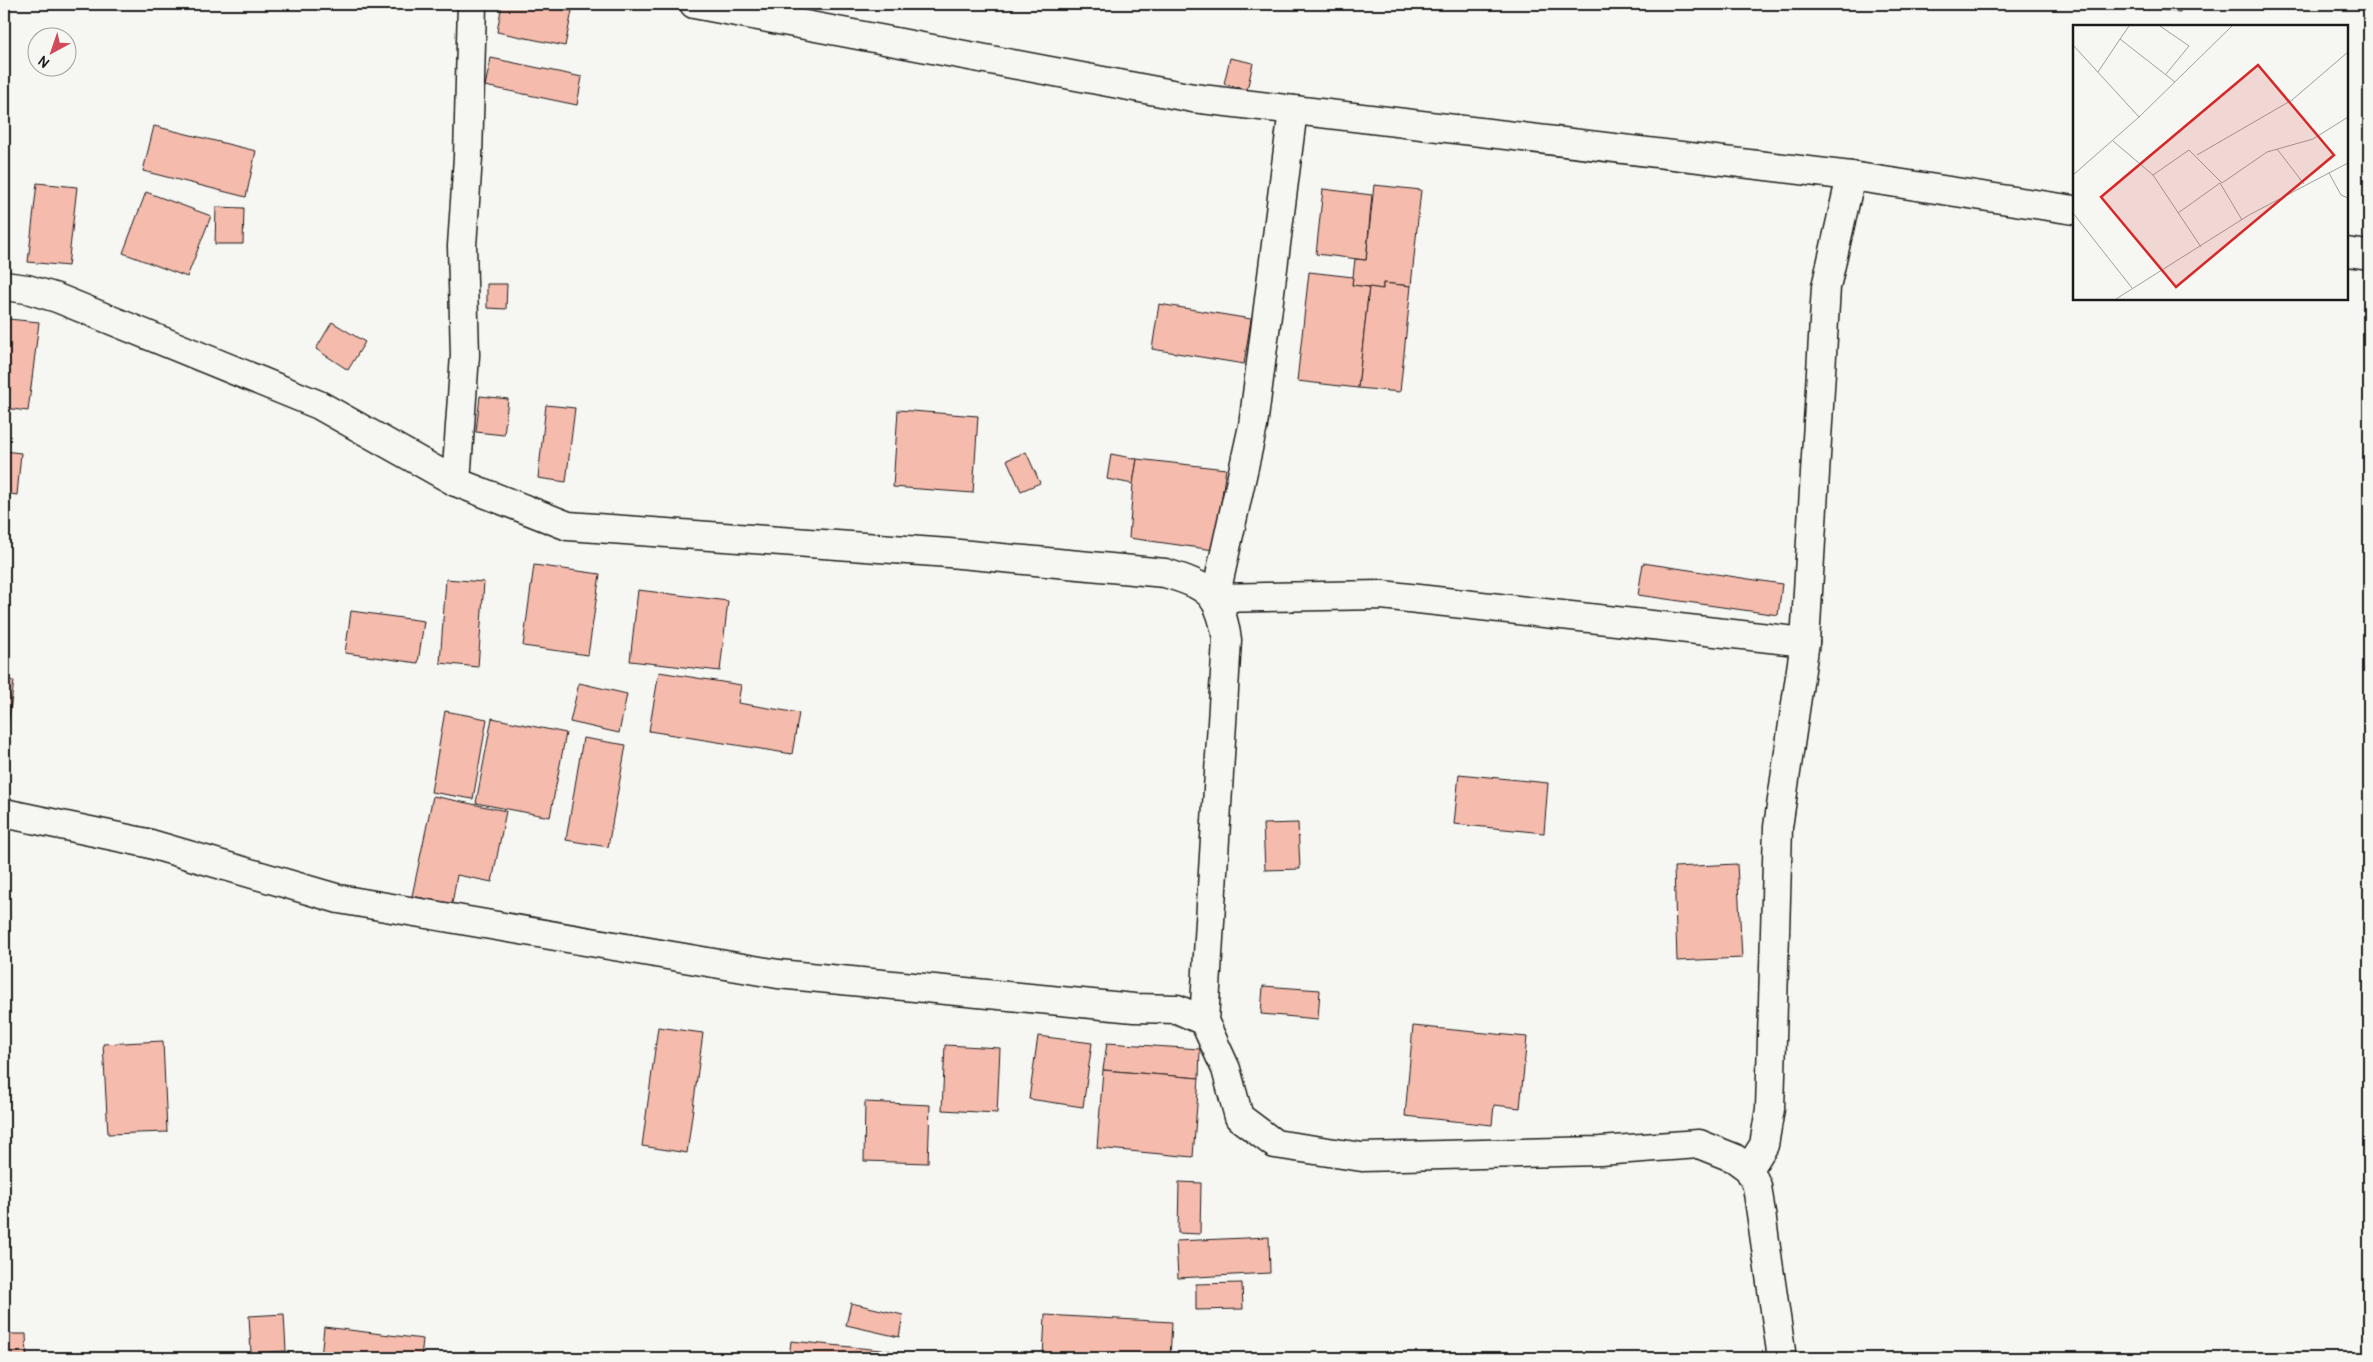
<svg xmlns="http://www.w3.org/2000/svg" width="2373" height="1362" font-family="Pangolin,sans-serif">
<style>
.building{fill:#f5bbac;stroke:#1c1c1c}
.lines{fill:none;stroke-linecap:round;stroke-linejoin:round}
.minor-casing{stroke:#1c1c1c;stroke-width:31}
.minor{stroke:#f6f6f2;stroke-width:28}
.inset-road{fill:none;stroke:#9f9f9c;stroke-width:1}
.view{fill:#d62828;fill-opacity:0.15;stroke:#d62828;stroke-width:2.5}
.inset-edge{fill:none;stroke:#1c1c1c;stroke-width:2.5}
</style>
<rect width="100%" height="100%" fill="#f6f6f2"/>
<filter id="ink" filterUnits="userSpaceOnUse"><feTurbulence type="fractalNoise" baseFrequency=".02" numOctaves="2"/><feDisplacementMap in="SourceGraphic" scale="10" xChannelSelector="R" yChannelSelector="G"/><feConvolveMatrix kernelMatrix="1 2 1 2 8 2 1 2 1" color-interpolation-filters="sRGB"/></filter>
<g filter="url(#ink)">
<g class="building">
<path d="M 502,4 L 534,4 L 572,11 L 565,46 L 497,32 Z"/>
<path d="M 2161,4 L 2181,4 L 2180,12 L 2160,10 Z"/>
<path d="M 491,58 L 582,77 L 577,105 L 485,86 Z"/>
<path d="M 1230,58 L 1253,63 L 1247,90 L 1224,84 Z"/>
<path d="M 154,126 L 256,151 L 246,197 L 143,171 Z"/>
<path d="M 37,183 L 77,187 L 68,266 L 28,262 Z"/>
<path d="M 1374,185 L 1421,190 L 1411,286 L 1383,283 L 1383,289 L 1352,285 L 1355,259 L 1366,260 Z"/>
<path d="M 1323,189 L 1372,195 L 1366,260 L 1316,254 Z"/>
<path d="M 146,192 L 211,216 L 187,277 L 123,253 Z"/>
<path d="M 216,207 L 244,208 L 243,244 L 215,244 Z"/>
<path d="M 1309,272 L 1353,277 L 1352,285 L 1369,287 L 1358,388 L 1297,381 Z"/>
<path d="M 1383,283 L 1411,286 L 1400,392 L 1358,388 L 1369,287 L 1383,289 Z"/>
<path d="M 487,284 L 507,284 L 506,309 L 487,308 Z"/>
<path d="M 1159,304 L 1251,319 L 1244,364 L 1152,349 Z"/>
<path d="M 8,319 L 39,322 L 28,411 L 4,408 L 4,338 L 6,338 Z"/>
<path d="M 332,322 L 365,342 L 348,370 L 316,349 Z"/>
<path d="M 480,396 L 508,399 L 504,435 L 476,432 Z"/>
<path d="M 546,405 L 575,408 L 566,482 L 538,478 Z"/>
<path d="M 898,410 L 978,416 L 973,493 L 893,487 Z"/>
<path d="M 4,451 L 21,453 L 17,495 L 4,493 Z"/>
<path d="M 1026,452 L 1040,483 L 1021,491 L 1007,460 Z"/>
<path d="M 1111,454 L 1137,459 L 1133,484 L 1107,479 Z"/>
<path d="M 1137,459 L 1226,469 L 1214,550 L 1129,538 L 1133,484 Z"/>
<path d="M 1643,563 L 1782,584 L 1778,615 L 1638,595 Z"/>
<path d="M 534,565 L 600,574 L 588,655 L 523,646 Z"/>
<path d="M 446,579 L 484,582 L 478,667 L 440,663 Z"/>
<path d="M 638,590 L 728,601 L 720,671 L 630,661 Z"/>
<path d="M 351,611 L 424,621 L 418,663 L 345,653 Z"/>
<path d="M 659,672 L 741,685 L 738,703 L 799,713 L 792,754 L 649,731 Z"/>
<path d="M 4,679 L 14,681 L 5,747 L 4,747 Z"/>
<path d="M 579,683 L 627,694 L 619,733 L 570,722 Z"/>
<path d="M 445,711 L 487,719 L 473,799 L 431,792 Z"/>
<path d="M 492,718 L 566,733 L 550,817 L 476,803 Z"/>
<path d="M 583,738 L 626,745 L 608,847 L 566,840 Z"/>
<path d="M 1459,774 L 1548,783 L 1544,833 L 1454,824 Z"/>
<path d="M 433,796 L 506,811 L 492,882 L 457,875 L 452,904 L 412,896 Z"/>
<path d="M 1298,823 L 1300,869 L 1265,870 L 1263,824 Z"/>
<path d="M 1737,864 L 1742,958 L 1677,961 L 1674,867 Z"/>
<path d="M 1263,986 L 1320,990 L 1318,1019 L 1261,1014 Z"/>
<path d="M 1413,1026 L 1527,1037 L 1520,1108 L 1494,1105 L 1492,1125 L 1405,1116 Z"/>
<path d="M 658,1027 L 703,1033 L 687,1153 L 642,1146 Z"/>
<path d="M 1038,1036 L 1092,1043 L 1083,1107 L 1029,1099 Z"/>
<path d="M 163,1041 L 167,1132 L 108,1134 L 103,1044 Z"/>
<path d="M 1107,1043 L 1200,1049 L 1199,1078 L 1103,1070 Z"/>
<path d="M 945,1045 L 1000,1048 L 997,1113 L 942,1110 Z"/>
<path d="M 1103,1070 L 1199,1078 L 1193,1157 L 1097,1148 Z"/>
<path d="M 865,1102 L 930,1105 L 928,1163 L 864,1161 Z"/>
<path d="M 1179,1182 L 1201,1183 L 1200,1234 L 1178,1233 Z"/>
<path d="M 1269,1237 L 1270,1273 L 1178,1278 L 1176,1241 Z"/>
<path d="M 1242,1283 L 1243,1309 L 1196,1310 L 1196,1284 Z"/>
<path d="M 851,1303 L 903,1315 L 899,1337 L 846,1325 Z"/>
<path d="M 284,1314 L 286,1351 L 251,1353 L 249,1316 Z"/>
<path d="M 1045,1315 L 1172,1322 L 1170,1358 L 1043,1358 Z"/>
<path d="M 324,1327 L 423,1339 L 421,1358 L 321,1358 Z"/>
<path d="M 4,1334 L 26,1334 L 27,1358 L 4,1358 Z"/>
<path d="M 791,1341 L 891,1351 L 890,1358 L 789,1358 Z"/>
</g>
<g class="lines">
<defs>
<g id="minor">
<path d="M 694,4 L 1193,98 L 1851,176 L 2074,210"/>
<path d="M 1293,110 L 1253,426 L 1215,598 L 1382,595 L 1805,642"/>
<path d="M 2347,252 L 2369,255"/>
<path d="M 4,286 L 27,289 L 57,298 L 319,405 L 456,482 L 568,526 L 949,553 L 1165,573 C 1208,586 1220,593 1227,640 L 1204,1021 L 1226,1069 L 1239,1117 L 1275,1144 L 1362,1157 L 1600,1151 L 1699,1144 L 1734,1158 L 1749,1169 L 1757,1186 L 1782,1358"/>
<path d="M 456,482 L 465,355 L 462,246 L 468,157 L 472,4"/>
<path d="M 4,813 L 147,843 L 339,899 L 778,974 L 1134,1008 L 1177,1009 L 1204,1021"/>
<path d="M 1749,1169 L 1764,1145 L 1770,1109 L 1778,827 L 1805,642 L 1826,287 L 1851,176"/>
</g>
</defs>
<use href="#minor" class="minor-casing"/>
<use href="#minor" class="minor"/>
</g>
</g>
<g transform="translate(2073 25)">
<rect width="275" height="275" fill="#f6f6f2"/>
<path class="inset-road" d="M 87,1 L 116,21 L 93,49M 47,14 L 56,1M 0,20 L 66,92M 25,47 L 47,14 L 102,57M 40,116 L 80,150 L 116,125 L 149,158 L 194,127 L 240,114 L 275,92M 204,124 L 231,159M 124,130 L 219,75 L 275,27M 256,148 L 268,170 L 275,173M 0,150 L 66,92 L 159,1M 80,150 L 128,222M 0,188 L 59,263M 105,188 L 147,158 L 169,195M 43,274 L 176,190 L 275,138"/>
<path class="view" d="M 185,40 L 261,130 L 103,262 L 28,172 Z"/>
<rect width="275" height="275" class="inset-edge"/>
</g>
<rect width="2373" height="1362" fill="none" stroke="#f6f6f2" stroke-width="20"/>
<rect x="10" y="10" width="2353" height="1342" fill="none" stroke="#1c1c1c" stroke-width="2" filter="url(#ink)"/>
<g transform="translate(52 52) rotate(220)"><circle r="24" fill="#f6f6f2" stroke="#9f9f9c"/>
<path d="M0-4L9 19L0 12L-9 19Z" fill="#d1495b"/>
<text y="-8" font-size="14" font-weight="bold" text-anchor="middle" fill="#1c1c1c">N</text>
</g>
</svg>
